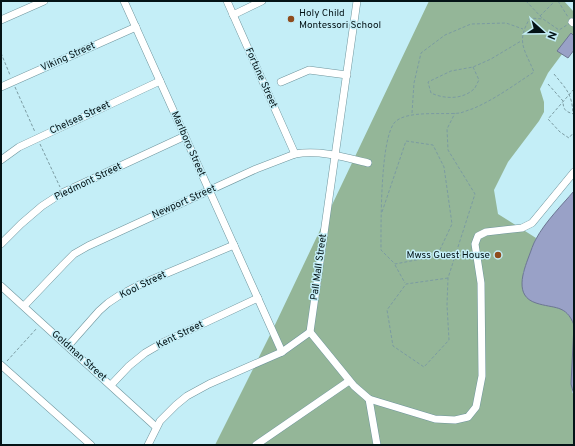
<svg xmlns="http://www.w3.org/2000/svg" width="575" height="446" font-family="Overpass,sans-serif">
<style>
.forest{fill:#94b698}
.water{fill:#99a1c7;stroke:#6c7692}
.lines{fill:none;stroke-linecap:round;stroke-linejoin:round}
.minor-casing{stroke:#6e959d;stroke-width:8}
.path{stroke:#7b9ba2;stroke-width:1;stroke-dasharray:3 2;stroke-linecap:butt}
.minor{stroke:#fff;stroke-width:7}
.poi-dot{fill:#8f4c1d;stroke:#c4eef7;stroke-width:1.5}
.labels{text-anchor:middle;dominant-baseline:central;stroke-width:3;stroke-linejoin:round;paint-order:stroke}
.poi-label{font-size:10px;fill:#041316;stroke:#c4eef7;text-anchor:start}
.street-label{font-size:10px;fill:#041316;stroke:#c4eef7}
</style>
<rect width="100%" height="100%" fill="#c4eef7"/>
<path class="forest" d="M 429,1 L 564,1 L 574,12 L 574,38 L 548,73 L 540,89 L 544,102 L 544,112 L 539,121 L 508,162 L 494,190 L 498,214 L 536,238 L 523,273 L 526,296 C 543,311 564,299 574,324 L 572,392 L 574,395 L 574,445 L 215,445 L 273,329 Z"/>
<g class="water">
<path d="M 571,33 L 574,36 L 574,50 L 568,58 L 557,51 Z"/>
<path d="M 574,191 L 574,395 L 571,384 L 574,325 C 566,304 554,309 536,303 C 514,296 523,272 529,256 C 531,251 533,244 536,239 C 545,222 562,205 574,191 Z"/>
</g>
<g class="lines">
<defs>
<g id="minor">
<path d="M 124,1 L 282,352"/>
<path d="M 227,1 L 295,154"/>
<path d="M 233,15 L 262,1"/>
<path d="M 1,20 L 44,1"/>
<path d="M 572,22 L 574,23"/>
<path d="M 281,82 L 309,70 L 347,75"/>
<path d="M 1,87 L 136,27"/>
<path d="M 1,160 L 19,147 L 160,81"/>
<path d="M 1,244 L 21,224 L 42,206 L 62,193 L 185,136"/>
<path d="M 1,286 L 156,427"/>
<path d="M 24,306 L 63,265 L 74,254 L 88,246 L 256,169 L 295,154 C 320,150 344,157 368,163"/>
<path d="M 310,332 L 354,386 L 369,399 L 435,419 L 455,420 L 468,417 L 476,407 L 482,376 L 481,283 L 475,244 L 478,236 L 486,232 L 522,228 L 532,223 L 574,172"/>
<path d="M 68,346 L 99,311 L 108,303 L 120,295 L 139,285 L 234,245"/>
<path d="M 1,365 L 91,445"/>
<path d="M 111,385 L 129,366 L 145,353 L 164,342 L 258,298"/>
<path d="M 369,399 L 377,445"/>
<path d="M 148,445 L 160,421 L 176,405 L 187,396 L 209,384 L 282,352 L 310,332 L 357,1"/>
<path d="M 256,445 L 349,381"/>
</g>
</defs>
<use href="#minor" class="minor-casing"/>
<g class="path">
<path d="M 526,1 L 543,19"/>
<path d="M 558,1 L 568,17"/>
<path d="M 540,16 L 555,1"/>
<path d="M 1,53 L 10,75"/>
<path d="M 473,67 L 479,80 C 477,83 476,87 474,89 C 462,100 444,99 431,93 L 428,82 L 451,71 L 473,67 L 491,59 L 521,41"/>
<path d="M 554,74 C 566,89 572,93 573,114"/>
<path d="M 548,84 L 563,101 C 563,110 566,112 574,114"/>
<path d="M 15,87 L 35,132"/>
<path d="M 574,89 L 548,119 L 560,132 L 569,138 L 574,132"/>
<path d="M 412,113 L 414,83 L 421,53 L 445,35 L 471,24 L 506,23 L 523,29"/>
<path d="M 40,144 L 60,187"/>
<path d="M 382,212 L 406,141 L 433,145 L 444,167 L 452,224 L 437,256 L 395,264 L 381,250 C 381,226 380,138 395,122 C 407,110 444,115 460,113 C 464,112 468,110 472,109 C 494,100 514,85 534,72 C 524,48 516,42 530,18 L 543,19 L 559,30 L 567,25"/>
<path d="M 395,265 L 405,283"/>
<path d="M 448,278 L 406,284 L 387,310 L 393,346 L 424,367 L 449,340 L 447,305 L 448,278 L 475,194 L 448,150 L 447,129 L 455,113"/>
<path d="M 7,361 L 37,328"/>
</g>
<use href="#minor" class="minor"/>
</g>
<g class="poi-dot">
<circle cx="291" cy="19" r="4"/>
<circle cx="498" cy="255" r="4"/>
</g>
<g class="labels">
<g class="poi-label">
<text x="299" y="13">Holy Child<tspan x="299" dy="12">Montessori School</tspan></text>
<text x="490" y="255" text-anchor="end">Mwss Guest House</text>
</g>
<g class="street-label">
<text transform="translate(68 57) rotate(-24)">Viking Street</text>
<text transform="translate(261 78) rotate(66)">Fortune Street</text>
<text transform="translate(80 118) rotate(-25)">Chelsea Street</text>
<text transform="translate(188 144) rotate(66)">Marlboro Street</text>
<text transform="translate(88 182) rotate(-26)">Piedmont Street</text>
<text transform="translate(184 202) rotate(-24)">Newport Street</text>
<text transform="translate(319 267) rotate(-82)">Pall Mall Street</text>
<text transform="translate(143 285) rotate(-26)">Kool Street</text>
<text transform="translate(180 335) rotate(-26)">Kent Street</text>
<text transform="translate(79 356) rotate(42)">Goldman Street</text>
</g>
</g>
<rect width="575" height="446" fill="none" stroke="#041316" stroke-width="4"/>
<g transform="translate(543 32) rotate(111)" stroke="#c4eef7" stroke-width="3" paint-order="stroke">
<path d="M0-3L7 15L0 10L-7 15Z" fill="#041316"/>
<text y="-6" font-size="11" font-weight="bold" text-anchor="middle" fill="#041316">N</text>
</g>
</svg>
